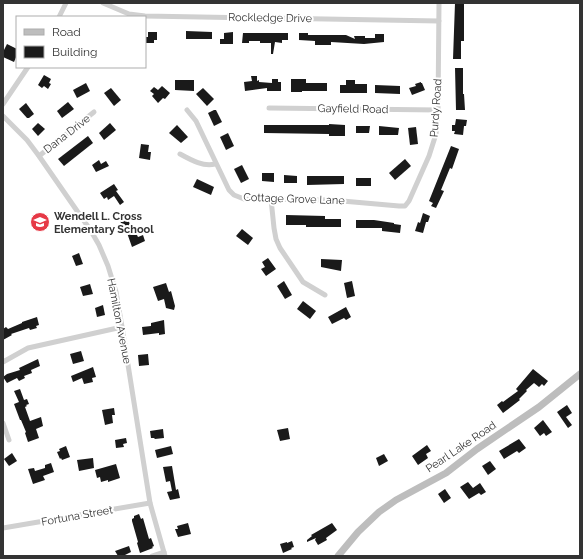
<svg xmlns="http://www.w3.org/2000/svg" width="583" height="559" font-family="Raleway,sans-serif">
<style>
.building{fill:#1a1a1a}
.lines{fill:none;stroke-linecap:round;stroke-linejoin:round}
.minor{stroke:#d0d0d0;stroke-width:5}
.secondary{stroke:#bdbdbd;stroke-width:7}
.labels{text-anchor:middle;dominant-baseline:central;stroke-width:4;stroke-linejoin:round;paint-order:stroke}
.street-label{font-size:11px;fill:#333;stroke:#fff}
.poi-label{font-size:11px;font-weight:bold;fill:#333;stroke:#fff;text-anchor:start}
</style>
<rect width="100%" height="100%" fill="#fff"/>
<g class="building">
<path d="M 455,3 L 464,3 L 464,41 L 461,41 L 461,59 L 453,59 Z"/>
<path d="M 186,31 L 212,32 L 212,39 L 186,39 Z"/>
<path d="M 148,32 L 157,32 L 157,40 L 154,40 L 154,43 L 145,43 L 145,37 L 148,37 Z"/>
<path d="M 233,32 L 233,44 L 220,44 L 220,39 L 224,39 L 224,33 Z"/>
<path d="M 243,33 L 288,33 L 288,40 L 282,40 L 282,43 L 275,42 L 273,54 L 271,54 L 271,43 L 260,43 L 260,41 L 249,41 L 249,43 L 242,43 Z"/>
<path d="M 299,33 L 308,33 L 308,35 L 346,35 L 355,39 L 354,36 L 365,36 L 365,38 L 375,38 L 375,34 L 384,34 L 384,42 L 364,44 L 331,42 L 331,45 L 315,45 L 315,41 L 299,40 Z"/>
<path d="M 7,44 L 17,49 L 17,55 L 14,62 L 3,57 L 3,52 Z"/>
<path d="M 455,68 L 463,68 L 463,94 L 464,94 L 465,110 L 456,110 Z"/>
<path d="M 44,75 L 51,79 L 49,83 L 51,84 L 48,89 L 44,86 L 42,88 L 38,85 Z"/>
<path d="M 251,76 L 257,76 L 257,81 L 259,80 L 259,82 L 272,83 L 272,79 L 278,79 L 278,82 L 281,82 L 281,91 L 267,91 L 267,88 L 245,91 L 244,82 L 252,81 Z"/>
<path d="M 291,79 L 306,79 L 306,83 L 327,83 L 327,91 L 302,91 L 302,92 L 291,92 Z"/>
<path d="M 175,80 L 194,80 L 194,91 L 175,90 Z"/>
<path d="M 346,80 L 355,80 L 355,84 L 367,84 L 367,93 L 340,93 L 340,85 L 346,85 Z"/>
<path d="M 421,82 L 421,83 L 422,83 L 425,90 L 412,95 L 409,88 L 416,86 L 415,84 Z"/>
<path d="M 86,83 L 90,91 L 77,98 L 73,90 Z"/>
<path d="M 375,85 L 400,86 L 400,94 L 375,93 Z"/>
<path d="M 162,86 L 170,93 L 165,99 L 163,98 L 158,103 L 152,96 L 154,94 L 150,91 L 154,87 L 158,90 Z"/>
<path d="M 111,88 L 121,100 L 114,106 L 104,93 Z"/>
<path d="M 203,88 L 214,99 L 207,106 L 196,94 Z"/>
<path d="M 68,102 L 74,109 L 62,118 L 57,111 Z"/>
<path d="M 26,103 L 34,114 L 29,118 L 27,118 L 19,109 Z"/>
<path d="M 214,110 L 216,110 L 222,122 L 214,126 L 208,113 Z"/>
<path d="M 456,119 L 467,120 L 466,126 L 464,126 L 463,135 L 454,134 L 455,131 L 452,131 L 452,125 L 455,125 Z"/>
<path d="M 38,123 L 45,129 L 38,136 L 32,129 Z"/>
<path d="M 110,123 L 116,130 L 104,140 L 99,133 Z"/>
<path d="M 329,124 L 345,125 L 345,136 L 329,136 L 329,134 L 264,133 L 264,125 L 329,125 Z"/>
<path d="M 177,125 L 188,137 L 181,143 L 169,133 Z"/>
<path d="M 356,126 L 370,126 L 369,133 L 356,133 Z"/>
<path d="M 379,126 L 399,128 L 398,135 L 379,135 Z"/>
<path d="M 416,127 L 418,144 L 410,145 L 408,128 Z"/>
<path d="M 228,133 L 234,146 L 226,150 L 220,137 Z"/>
<path d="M 88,136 L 93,143 L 64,166 L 58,159 Z"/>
<path d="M 141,144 L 149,145 L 148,152 L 151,152 L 150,160 L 139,158 Z"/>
<path d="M 451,146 L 459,149 L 452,169 L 450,168 L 441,190 L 444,191 L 436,208 L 431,206 L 433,203 L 429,201 Z"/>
<path d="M 405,159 L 411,166 L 395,180 L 389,173 Z"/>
<path d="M 99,160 L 101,164 L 106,161 L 109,166 L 96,172 L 92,165 Z"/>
<path d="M 242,165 L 249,179 L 241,183 L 234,169 Z"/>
<path d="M 262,173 L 274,173 L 274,182 L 262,181 Z"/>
<path d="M 284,175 L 297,176 L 297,183 L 284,183 Z"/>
<path d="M 307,176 L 344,176 L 344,184 L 307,185 Z"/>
<rect x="356" y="178" width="15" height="8"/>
<path d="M 197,179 L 214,187 L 211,195 L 193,187 Z"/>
<path d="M 114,184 L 118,190 L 116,191 L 124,202 L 120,205 L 114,196 L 108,200 L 107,197 L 104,199 L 100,193 Z"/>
<path d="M 423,213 L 430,216 L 428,222 L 426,222 L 423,233 L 415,231 L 418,222 L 420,223 Z"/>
<path d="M 286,215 L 325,216 L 325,219 L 341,219 L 341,227 L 306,227 L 306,225 L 286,225 Z"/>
<path d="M 127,218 L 135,234 L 136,233 L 138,237 L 143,235 L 145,241 L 132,247 L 126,230 L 125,231 L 120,221 Z"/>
<path d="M 356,220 L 374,220 L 394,223 L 394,224 L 401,225 L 400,233 L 382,231 L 382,228 L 356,228 Z"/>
<path d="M 242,229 L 253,238 L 248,245 L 236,236 Z"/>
<path d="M 79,253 L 83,264 L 76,266 L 72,256 Z"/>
<path d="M 268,258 L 276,269 L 266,276 L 261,269 L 265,267 L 262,262 Z"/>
<path d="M 321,259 L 342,260 L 341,271 L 321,267 Z"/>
<path d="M 284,281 L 292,295 L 285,299 L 277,286 Z"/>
<path d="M 352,281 L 355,296 L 347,298 L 344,283 Z"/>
<path d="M 166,283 L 169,292 L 171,291 L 175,306 L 174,310 L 166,308 L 164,299 L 158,301 L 153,287 Z"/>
<path d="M 90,284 L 93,294 L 83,296 L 80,287 Z"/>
<path d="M 303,301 L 316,311 L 310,319 L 297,309 Z"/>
<path d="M 103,305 L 105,315 L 97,317 L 95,308 Z"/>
<path d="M 346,307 L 351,317 L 346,320 L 344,318 L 332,324 L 328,317 Z"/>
<path d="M 37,317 L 39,325 L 36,326 L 37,328 L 30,330 L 29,328 L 11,334 L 12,335 L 3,340 L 3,329 L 6,327 L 8,329 L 22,323 L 22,322 Z"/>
<path d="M 164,320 L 165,334 L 159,335 L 159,333 L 143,335 L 142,327 L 151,326 L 151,323 Z"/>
<path d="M 81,351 L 84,361 L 73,364 L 70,354 Z"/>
<path d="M 148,354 L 149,365 L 139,366 L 138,355 Z"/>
<path d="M 38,359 L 40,366 L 31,370 L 32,373 L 24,376 L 25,378 L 19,381 L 17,378 L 7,383 L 3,377 L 7,374 L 20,370 L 19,368 Z"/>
<path d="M 93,367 L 96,377 L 92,378 L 93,382 L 84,384 L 82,378 L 73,382 L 71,376 Z"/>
<path d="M 533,369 L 548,381 L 544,386 L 542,384 L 539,387 L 534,383 L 526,390 L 527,391 L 519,399 L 520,400 L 503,413 L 497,405 L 502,401 L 503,402 L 518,391 L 516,389 Z"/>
<path d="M 20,389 L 24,400 L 27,399 L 29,404 L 26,405 L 27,406 L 25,407 L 30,421 L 41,417 L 43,426 L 36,429 L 39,438 L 28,442 L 25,433 L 26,432 L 21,420 L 20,420 L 14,404 L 19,402 L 14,391 Z"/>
<path d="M 567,405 L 572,413 L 566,417 L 572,425 L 568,428 L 557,412 Z"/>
<path d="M 114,408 L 115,415 L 112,415 L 113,423 L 105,425 L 102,410 Z"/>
<path d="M 543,420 L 552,432 L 546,436 L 544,433 L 540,436 L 534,428 Z"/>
<path d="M 288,428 L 290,439 L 280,441 L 277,430 Z"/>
<path d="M 163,429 L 164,438 L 155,439 L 154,438 L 151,438 L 150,431 Z"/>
<path d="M 126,438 L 127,443 L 123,444 L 124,447 L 116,448 L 115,440 Z"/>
<path d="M 519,439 L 526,448 L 519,453 L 517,451 L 504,459 L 499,451 Z"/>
<path d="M 427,445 L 431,451 L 426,454 L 428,458 L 418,465 L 412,456 Z"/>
<path d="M 66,446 L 70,457 L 62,460 L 61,458 L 60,459 L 57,452 L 60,451 L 59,449 Z"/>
<path d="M 171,446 L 173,454 L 157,458 L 155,450 Z"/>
<path d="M 12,453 L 17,461 L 9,466 L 4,459 Z"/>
<path d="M 384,454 L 388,461 L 379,466 L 376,458 Z"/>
<path d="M 93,458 L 94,468 L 79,471 L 77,460 Z"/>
<path d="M 490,461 L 496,469 L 488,475 L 482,466 Z"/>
<path d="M 51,463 L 54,472 L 43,476 L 45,480 L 33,484 L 28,469 L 34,468 L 35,471 L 45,468 L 45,465 Z"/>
<path d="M 116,464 L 120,478 L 108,482 L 108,480 L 101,482 L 100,477 L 97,478 L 95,470 Z"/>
<path d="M 172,466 L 176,490 L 178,489 L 180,498 L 170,500 L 167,492 L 172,491 L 170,481 L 166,482 L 163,467 Z"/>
<path d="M 468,482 L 473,488 L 480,483 L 486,492 L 481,495 L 479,493 L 469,499 L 460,487 Z"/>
<path d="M 445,489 L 451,498 L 444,503 L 438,494 Z"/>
<path d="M 139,514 L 141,519 L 143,518 L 149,539 L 151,538 L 154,546 L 152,547 L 153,548 L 140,553 L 137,543 L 138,542 L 132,521 L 132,519 L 134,518 L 134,516 Z"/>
<path d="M 188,523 L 191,534 L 178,537 L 175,529 L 178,529 L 177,526 Z"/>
<path d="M 332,523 L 337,530 L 326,538 L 327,540 L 318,545 L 315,540 L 316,538 L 307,542 L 307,540 L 312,536 L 311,535 Z"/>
<path d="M 292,541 L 294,547 L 291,548 L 292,549 L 283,553 L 280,544 L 287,542 L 287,543 Z"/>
<path d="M 129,546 L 131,552 L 123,556 L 118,556 L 115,551 Z"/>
</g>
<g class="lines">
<g class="minor">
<path d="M 103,3 L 129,14 L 145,16 L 439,21"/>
<path d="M 59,17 L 66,3"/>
<path d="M 3,104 L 28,67"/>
<path d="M 269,108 L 438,110"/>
<path d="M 187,110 L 196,121 L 229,190 L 234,195 L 244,199 L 331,200 L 399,206 L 405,206 L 409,201 L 429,156 L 436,134 L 438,110 L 439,3"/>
<path d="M 3,116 L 27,140 L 39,156 L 91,231 L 99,245 L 108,266 L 116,292 L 122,327 L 150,503 L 165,556"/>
<path d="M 180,154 C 191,160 203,167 215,164"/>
<path d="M 39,156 L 94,112"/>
<path d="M 271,199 L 274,228 L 276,239 L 280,248 L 303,282 L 325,295"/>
<path d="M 3,362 L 28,348 L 122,327"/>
<path d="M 3,423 L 9,440"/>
<path d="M 3,528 L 150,503"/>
<path d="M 152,556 L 164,552"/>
</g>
<path class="secondary" d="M 338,556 L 358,532 L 379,512 L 396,500 L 446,473 L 477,449 L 539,407 L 580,374"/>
</g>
<defs>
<symbol id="school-disc" viewBox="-11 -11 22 22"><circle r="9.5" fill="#e63946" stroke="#fff"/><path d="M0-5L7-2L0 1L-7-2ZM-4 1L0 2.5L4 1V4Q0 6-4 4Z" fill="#fff"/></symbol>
</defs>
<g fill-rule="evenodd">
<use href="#school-disc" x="29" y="211" width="22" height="22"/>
</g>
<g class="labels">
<g class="street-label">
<text transform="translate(270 18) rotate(1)">Rockledge Drive</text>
<text transform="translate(436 108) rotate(-86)">Purdy Road</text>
<text transform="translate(353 109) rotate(1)">Gayfield Road</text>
<text transform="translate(67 134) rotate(-38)">Dana Drive</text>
<text transform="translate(294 199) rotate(2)">Cottage Grove Lane</text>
<text transform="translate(119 321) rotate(79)">Hamilton Avenue</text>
<text transform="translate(461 447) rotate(-34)">Pearl Lake Road</text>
<text transform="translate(77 516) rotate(-10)">Fortuna Street</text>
</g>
<g class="poi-label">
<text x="54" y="216">Wendell L. Cross<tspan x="54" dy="13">Elementary School</tspan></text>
</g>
</g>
<rect width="583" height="559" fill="none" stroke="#333333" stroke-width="8"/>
<rect x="16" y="16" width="130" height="52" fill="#ffffff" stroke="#adadad"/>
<rect x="24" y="29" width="20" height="6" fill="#bdbdbd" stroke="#adadad"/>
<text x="52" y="36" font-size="12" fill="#333333">Road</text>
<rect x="24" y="46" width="20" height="12" fill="#1a1a1a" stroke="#adadad"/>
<text x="52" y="56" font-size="12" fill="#333333">Building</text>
</svg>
